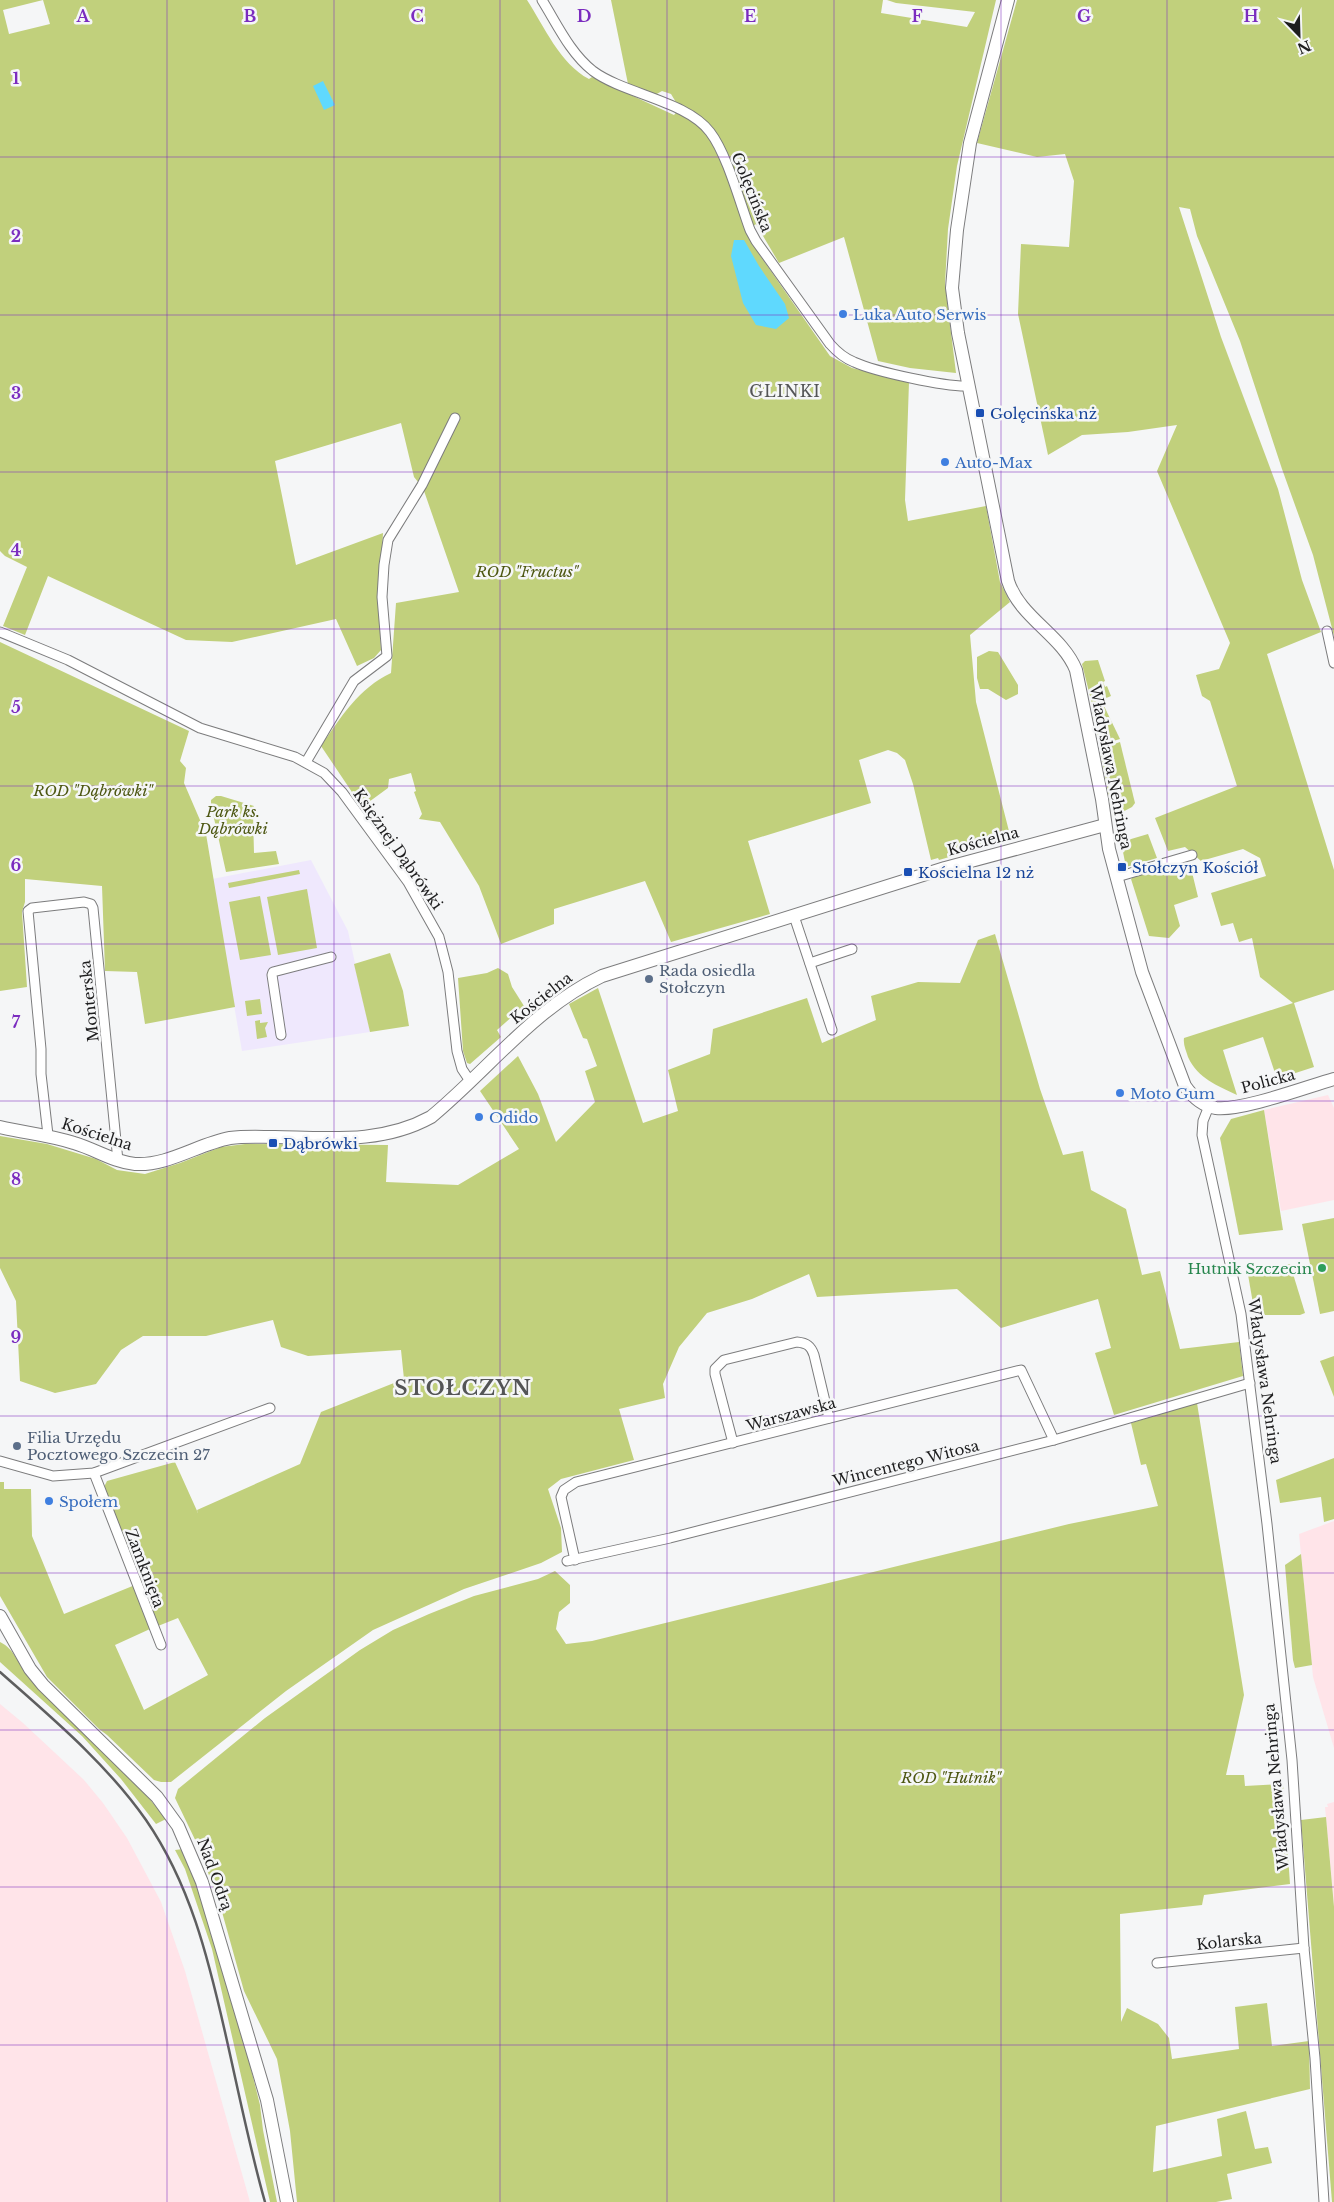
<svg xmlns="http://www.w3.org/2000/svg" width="1334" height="2202" font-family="'Libre Baskerville',serif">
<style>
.industrial{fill:#ffe4e9}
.education{fill:#efe8fd}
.green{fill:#c1d07c;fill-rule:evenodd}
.water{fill:#5fd9fe}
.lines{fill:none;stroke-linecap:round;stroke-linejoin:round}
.street-casing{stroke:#7c7c7d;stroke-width:11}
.secondary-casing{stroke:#7c7c7d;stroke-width:14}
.street{stroke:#fff;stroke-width:9}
.secondary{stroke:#fff;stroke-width:12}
.rail{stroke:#5e5e5f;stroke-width:2.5}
.grid{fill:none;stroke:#7b2cbf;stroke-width:1;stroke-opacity:0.55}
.shop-dot{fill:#3f7fe0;stroke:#f5f6f7;stroke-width:2}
.transit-dot{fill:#1a4fb4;stroke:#f5f6f7;stroke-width:2}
.service-dot{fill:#5c6f8a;stroke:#f5f6f7;stroke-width:2}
.leisure-dot{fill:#2e9e5b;stroke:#f5f6f7;stroke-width:2}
.labels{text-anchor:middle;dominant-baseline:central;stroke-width:5;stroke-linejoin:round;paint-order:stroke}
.street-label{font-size:15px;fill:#1e1e1f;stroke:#f5f6f7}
.shop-label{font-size:15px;fill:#366cbe;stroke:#f5f6f7;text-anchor:start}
.transit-label{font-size:15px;fill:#164399;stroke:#f5f6f7;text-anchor:start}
.park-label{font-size:15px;font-style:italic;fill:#4d5712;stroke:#f5f6f7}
.service-label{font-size:15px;fill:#4e5e75;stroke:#f5f6f7;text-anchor:start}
.leisure-label{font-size:15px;fill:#27864d;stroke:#f5f6f7;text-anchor:end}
.neighbourhood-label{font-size:16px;letter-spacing:1px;fill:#545556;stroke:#f5f6f7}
.district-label{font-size:20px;font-weight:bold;letter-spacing:1px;fill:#545556;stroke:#f5f6f7}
.grid-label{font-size:16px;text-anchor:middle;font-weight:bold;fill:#7b2cbf;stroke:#f5f6f7;stroke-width:5;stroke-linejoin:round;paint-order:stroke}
</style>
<rect width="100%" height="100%" fill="#f5f6f7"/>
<g class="industrial">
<path d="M 1328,1095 L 1334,1108 L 1334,1200 L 1281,1211 L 1264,1110 Z"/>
<path d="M 1334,1521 L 1334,1748 L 1313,1677 L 1299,1534 Z"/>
<path d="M 0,1704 L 23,1723 L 84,1780 L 103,1803 L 127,1838 L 161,1902 L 185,1971 L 250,2202 L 0,2202 Z"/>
<path d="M 1334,1802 L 1334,1907 L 1325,1807 L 1328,1807 L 1327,1804 Z"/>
</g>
<path class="education" d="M 311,860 L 348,931 L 370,1032 L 242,1051 L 212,879 Z"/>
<g class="green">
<path d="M 0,0 L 527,0 C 544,26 560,64 589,79 L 592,77 L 674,115 L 682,106 L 677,104 L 671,94 L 662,91 L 655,95 L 628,84 L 611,0 L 883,0 L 881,13 L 967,27 L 975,12 L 896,3 L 887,0 L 996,0 L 957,166 L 948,229 L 945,284 L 956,373 L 910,368 L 878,361 L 844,237 L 779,263 L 756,224 L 747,231 L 759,254 L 830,356 L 852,368 L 909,382 L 905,500 L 908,521 L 986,506 L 1000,582 L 1010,602 L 970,635 L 976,702 L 1011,839 L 939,860 L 938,858 L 931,860 L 913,784 L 905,760 L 897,753 L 888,750 L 859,760 L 871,803 L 748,841 L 770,914 L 671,942 L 645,881 L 554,909 L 554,924 L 501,944 L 479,886 L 440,822 L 419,819 L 422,814 L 414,792 L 416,791 L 411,773 L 389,779 L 388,788 L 362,807 L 321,746 C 341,717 359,688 391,673 L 396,603 L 459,592 L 423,488 L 414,477 L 401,423 L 275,461 L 296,565 L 383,533 L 379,607 L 381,650 L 374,658 L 357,666 L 336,619 L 232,642 L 186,640 L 48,576 L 25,635 L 3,626 L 27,567 L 5,556 L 0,551 ZM 43,0 L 50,24 L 9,34 L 3,10 Z"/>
<path d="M 1017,0 L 1334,0 L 1334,636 L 1313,555 L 1282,469 L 1240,341 L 1197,236 L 1190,209 L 1179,207 L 1221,337 L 1278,489 L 1302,580 L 1321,632 L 1267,654 L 1334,870 L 1334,990 L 1294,1003 L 1314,1067 L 1277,1079 L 1263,1037 L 1223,1050 L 1237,1095 C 1217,1085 1198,1079 1188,1057 C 1186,1050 1183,1045 1184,1038 L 1293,1003 L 1260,977 L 1252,938 L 1239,942 L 1233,923 L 1221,926 L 1211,893 L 1266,876 L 1260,858 L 1243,849 L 1201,861 L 1185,847 L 1168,851 L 1155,818 L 1237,786 L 1210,701 L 1202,696 L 1196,675 L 1219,669 L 1230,643 L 1157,471 L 1177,425 L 1128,432 L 1082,435 L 1048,455 L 1018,314 L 1021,244 L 1069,247 L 1074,181 L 1065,154 L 1037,157 L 977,143 Z"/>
<path d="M 0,642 L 189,731 L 180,761 L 186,768 L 184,783 L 206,834 L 235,1007 L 145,1024 L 137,972 L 105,971 L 102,886 L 25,879 L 25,902 L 22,912 L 27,987 L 0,991 Z"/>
<path d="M 989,651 L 998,652 L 1018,685 L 1018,694 L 1006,700 L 988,689 L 980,689 L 977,678 L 977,657 Z"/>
<path d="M 1098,660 L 1105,681 L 1103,682 L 1105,687 L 1107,686 L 1111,696 L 1092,704 L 1082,664 L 1085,661 Z"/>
<path d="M 1104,706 L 1120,739 L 1100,745 L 1092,710 Z"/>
<path d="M 1120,742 L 1135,803 L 1132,807 L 1113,817 L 1100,749 Z"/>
<path d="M 216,796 L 221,796 L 254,806 L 253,814 L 254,853 L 276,851 L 279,864 L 226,872 L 211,805 L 211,800 Z"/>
<path d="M 1148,834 L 1157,858 L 1126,867 L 1121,842 Z"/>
<path d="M 1190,864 L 1198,897 L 1174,905 L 1180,926 L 1169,938 L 1149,936 L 1131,879 L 1136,875 Z"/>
<path d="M 299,870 L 300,874 L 229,888 L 228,883 Z"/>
<path d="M 307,889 L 317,948 L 278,955 L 267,897 Z"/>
<path d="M 260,896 L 271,955 L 240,960 L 229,902 Z"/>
<path d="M 995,934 L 1040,1089 L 1063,1155 L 1083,1151 L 1091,1190 L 1126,1209 L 1142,1275 L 1160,1271 L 1180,1349 L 1239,1342 L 1243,1376 L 1114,1415 L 1095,1353 L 1111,1348 L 1098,1299 L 1001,1328 L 957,1289 L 817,1297 L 809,1274 L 752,1299 L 707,1313 L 679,1347 L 663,1384 L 665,1398 L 619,1409 L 634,1460 L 561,1479 L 548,1489 L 561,1528 L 562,1552 L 541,1563 L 464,1589 L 373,1630 L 286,1691 L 171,1782 L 161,1782 L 154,1780 L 107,1735 L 99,1729 L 47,1677 L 0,1596 L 0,1482 L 4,1482 L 4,1489 L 31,1489 L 32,1536 L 64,1614 L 135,1585 L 150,1629 L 115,1645 L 144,1710 L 208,1675 L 178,1618 L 158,1626 L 104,1487 L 107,1481 L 175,1462 L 198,1513 L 197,1510 L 300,1464 L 321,1412 L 404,1379 L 401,1350 L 308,1356 L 281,1347 L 273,1320 L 206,1336 L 143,1336 L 121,1350 L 96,1384 L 55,1393 L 20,1381 L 16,1301 L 0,1268 L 0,1136 L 47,1144 L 96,1159 L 117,1170 L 145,1174 L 180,1163 L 221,1147 L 245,1144 L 388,1145 L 386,1182 L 458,1185 L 519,1149 L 480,1091 L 518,1056 L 538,1094 L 556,1142 L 595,1102 L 585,1071 L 597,1066 L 587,1039 L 583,1038 L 569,1004 L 598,988 L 643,1123 L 678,1111 L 668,1070 L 710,1054 L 713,1029 L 807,998 L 822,1043 L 876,1020 L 871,996 L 918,982 L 960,983 L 978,940 Z"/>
<path d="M 390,953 L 403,991 L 409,1026 L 370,1032 L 354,964 Z"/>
<path d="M 498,968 L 508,974 L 512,987 L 524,1006 L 497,1030 L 501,1037 L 470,1064 L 467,1063 L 463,1051 L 458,978 L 487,973 Z"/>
<path d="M 260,999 L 262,1014 L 247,1016 L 245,1001 Z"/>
<path d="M 260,1020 L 260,1023 L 268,1022 L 265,1028 L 267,1037 L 257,1039 L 255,1021 Z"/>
<path d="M 1264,1110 L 1283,1230 L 1239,1235 L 1220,1138 L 1231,1119 Z"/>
<path d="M 1334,1218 L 1334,1311 L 1320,1314 L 1302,1224 Z"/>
<path d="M 1290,1264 L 1305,1313 L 1300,1315 L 1255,1315 L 1247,1269 Z"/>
<path d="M 1334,1356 L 1334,1397 L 1320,1361 Z"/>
<path d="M 1197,1403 L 1244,1695 L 1226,1775 L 1244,1775 L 1245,1786 L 1283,1784 L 1290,1884 L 1204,1895 L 1202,1905 L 1120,1914 L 1121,2022 L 1127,2008 L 1158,2024 L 1169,2038 L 1172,2059 L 1239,2049 L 1235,2007 L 1267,2003 L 1272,2046 L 1309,2041 L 1310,2089 L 1156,2126 L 1153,2172 L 1222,2156 L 1217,2119 L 1246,2111 L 1255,2149 L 1268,2147 L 1272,2163 L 1227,2174 L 1232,2199 L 1216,2202 L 297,2202 L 290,2131 L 277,2059 L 244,1991 L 222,1912 L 200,1850 L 175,1798 L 178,1789 L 265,1718 L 360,1650 L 393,1630 L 429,1614 L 474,1596 L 538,1579 L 555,1571 L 570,1585 L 570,1603 L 559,1612 L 556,1629 L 566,1644 L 592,1641 L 1069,1524 L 1158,1506 L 1146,1464 L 1141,1465 L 1131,1423 Z"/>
<path d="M 1334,1458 L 1334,1519 L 1324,1522 L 1321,1497 L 1280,1503 L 1276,1480 Z"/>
<path d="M 1301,1554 L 1312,1665 L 1295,1668 L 1293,1660 L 1285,1565 Z"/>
<path d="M 0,1642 C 15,1649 18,1665 29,1677 C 73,1725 126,1767 166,1819 L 156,1824 L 121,1779 L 82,1736 L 0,1662 Z"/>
<path d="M 1326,1817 L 1334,1907 L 1334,2202 L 1332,2202 L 1301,1820 Z"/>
<path d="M 183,1849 L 200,1889 L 243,2037 L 260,2105 L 263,2130 L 277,2202 L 270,2202 L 267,2189 L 212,1949 L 185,1869 L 175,1850 Z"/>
</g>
<g class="water">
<path d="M 323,81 L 335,105 L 324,110 L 313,86 Z"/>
<path d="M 734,240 L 744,240 L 759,266 L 785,304 L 789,318 L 776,329 L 756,325 L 743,303 L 731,256 Z"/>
</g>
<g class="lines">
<defs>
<g id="street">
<path d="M 542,0 C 557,24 570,53 593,71 C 624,94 687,101 710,132 C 727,154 740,203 750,230 L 756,241 L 830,344 C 837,352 844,358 854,362 C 876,372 946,387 968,386"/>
<path d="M 1327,631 L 1334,663"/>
<path d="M 0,632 L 68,660 L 200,728 L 295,757 L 324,773 L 342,792 L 408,882 L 439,937 L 448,972 L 457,1051 L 462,1069 L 470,1081"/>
<path d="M 306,762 L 354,681 L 387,656 L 382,597 L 384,565 L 388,540 L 422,485 L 455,418"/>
<path d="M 1117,877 L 1192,855"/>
<path d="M 794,916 L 832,1030"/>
<path d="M 810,963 L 852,949"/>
<path d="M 281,1035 L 272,975 L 273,972 L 331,957"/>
<path d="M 1209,1106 L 1203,1121 L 1202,1135 L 1241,1314 L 1267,1524 L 1292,1760 L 1304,1948 L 1315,2058 L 1324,2202"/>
<path d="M 48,1135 L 41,1074 L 41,1049 L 28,911 L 32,908 L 84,902 L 91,904 L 93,908 L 118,1161"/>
<path d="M 733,1443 L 715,1374 L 715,1369 L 724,1360 L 797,1342 C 807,1343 811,1346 814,1355 L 829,1418"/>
<path d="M 0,1461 L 53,1476 L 94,1473 L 270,1408"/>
<path d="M 94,1473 L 161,1645"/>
<path d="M 575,1560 L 561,1497 L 564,1490 L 576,1482 L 1021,1370 L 1054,1440"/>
<path d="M 567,1561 L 670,1538 L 1054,1440 L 1250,1383"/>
<path d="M 1157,1963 L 1304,1948"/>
</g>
<g id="secondary">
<path d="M 1008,0 L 970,143 L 957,230 L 952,288 L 958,333 L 1008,581 C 1020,618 1062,635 1076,670 L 1102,799 L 1109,849 L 1142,972 L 1185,1086 C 1192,1096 1203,1106 1216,1108 C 1242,1111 1306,1087 1334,1079"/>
<path d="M 0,1127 C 25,1133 50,1135 74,1143 C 95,1149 113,1162 135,1164 C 168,1166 198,1144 230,1138 C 245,1136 260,1137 275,1137 C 329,1138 382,1144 431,1117 C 488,1070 534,1008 602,976 L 945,868 L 1105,825"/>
<path d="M 0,1616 L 30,1669 L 43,1685 L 157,1797 L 178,1826 L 202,1882 L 267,2100 L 287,2202"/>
</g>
</defs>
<use href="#street" class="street-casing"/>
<use href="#secondary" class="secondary-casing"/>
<use href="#street" class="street"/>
<use href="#secondary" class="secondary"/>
<path class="rail" d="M 0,1672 C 52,1718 106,1763 146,1820 C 190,1884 208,1957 225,2032 C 238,2089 249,2146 265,2202"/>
</g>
<path class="grid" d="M 167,0 L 167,2202M 334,0 L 334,2202M 500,0 L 500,2202M 667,0 L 667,2202M 834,0 L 834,2202M 1001,0 L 1001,2202M 1167,0 L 1167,2202M 0,157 L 1334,157M 0,315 L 1334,315M 0,472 L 1334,472M 0,629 L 1334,629M 0,786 L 1334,786M 0,944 L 1334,944M 0,1101 L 1334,1101M 0,1258 L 1334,1258M 0,1416 L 1334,1416M 0,1573 L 1334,1573M 0,1730 L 1334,1730M 0,1887 L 1334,1887M 0,2045 L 1334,2045"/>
<g class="shop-dot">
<circle cx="843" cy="314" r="5"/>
<circle cx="945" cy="462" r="5"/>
<circle cx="1120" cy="1093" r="5"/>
<circle cx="479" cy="1117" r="5"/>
<circle cx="49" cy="1501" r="5"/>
</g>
<g class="transit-dot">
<rect x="975" y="408" width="10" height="10" rx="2.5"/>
<rect x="1117" y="862" width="10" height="10" rx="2.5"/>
<rect x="903" y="867" width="10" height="10" rx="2.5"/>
<rect x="268" y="1138" width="10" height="10" rx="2.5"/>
</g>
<g class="service-dot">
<circle cx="649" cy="979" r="5"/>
<circle cx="17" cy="1446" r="5"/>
</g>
<circle class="leisure-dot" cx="1322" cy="1268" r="5"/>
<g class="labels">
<g class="street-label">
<text transform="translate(752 192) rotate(68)">Golęcińska</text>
<text transform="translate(1111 767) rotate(79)">Władysława Nehringa</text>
<text transform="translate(983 841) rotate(-15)">Kościelna</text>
<text transform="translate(398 849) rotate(55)">Księżnej Dąbrówki</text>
<text transform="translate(541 998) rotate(-38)">Kościelna</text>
<text transform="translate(89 1001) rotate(-96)">Monterska</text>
<text transform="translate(1268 1081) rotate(-15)">Policka</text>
<text transform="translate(97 1134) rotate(18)">Kościelna</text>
<text transform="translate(1265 1381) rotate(82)">Władysława Nehringa</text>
<text transform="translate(791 1414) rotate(-15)">Warszawska</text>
<text transform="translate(906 1463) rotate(-14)">Wincentego Witosa</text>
<text transform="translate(145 1568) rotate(69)">Zamknięta</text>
<text transform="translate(1276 1787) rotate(-95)">Władysława Nehringa</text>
<text transform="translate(215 1874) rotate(70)">Nad Odrą</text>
<text transform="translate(1229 1941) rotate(-6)">Kolarska</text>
</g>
<g class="shop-label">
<text x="853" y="314">Luka Auto Serwis</text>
<text x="955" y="462">Auto-Max</text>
<text x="1130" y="1093">Moto Gum</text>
<text x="489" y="1117">Odido</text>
<text x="59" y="1501">Społem</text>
</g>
<g class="transit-label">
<text x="990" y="413">Golęcińska nż</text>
<text x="1132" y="867">Stołczyn Kościół</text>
<text x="918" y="872">Kościelna 12 nż</text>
<text x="283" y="1143">Dąbrówki</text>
</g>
<g class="park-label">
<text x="527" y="571">ROD "Fructus"</text>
<text x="93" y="790">ROD "Dąbrówki"</text>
<text x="233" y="811">Park ks.<tspan x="233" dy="17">Dąbrówki</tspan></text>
<text x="951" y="1777">ROD "Hutnik"</text>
</g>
<g class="service-label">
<text x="659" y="970">Rada osiedla<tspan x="659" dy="17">Stołczyn</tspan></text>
<text x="27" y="1437">Filia Urzędu<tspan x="27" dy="17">Pocztowego Szczecin 27</tspan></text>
</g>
<g class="leisure-label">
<text x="1312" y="1268">Hutnik Szczecin</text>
</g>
<g class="neighbourhood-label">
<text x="785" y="391">GLINKI</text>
</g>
<g class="district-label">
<text x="463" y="1388">STOŁCZYN</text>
</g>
</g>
<g class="grid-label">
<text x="83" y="22">A</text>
<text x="250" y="22">B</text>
<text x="417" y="22">C</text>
<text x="584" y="22">D</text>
<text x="750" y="22">E</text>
<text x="917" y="22">F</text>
<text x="1084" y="22">G</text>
<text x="1251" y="22">H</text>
<text x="16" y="84">1</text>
<text x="16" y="242">2</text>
<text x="16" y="399">3</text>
<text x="16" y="556">4</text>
<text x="16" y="713">5</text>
<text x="16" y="871">6</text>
<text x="16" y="1028">7</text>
<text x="16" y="1185">8</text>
<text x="16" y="1343">9</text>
</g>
<g transform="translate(1299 35) rotate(157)" stroke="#f5f6f7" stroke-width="4" paint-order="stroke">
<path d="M0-4L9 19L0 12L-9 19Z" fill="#1e1e1f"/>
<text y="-8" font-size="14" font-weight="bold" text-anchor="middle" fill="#1e1e1f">N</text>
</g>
</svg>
